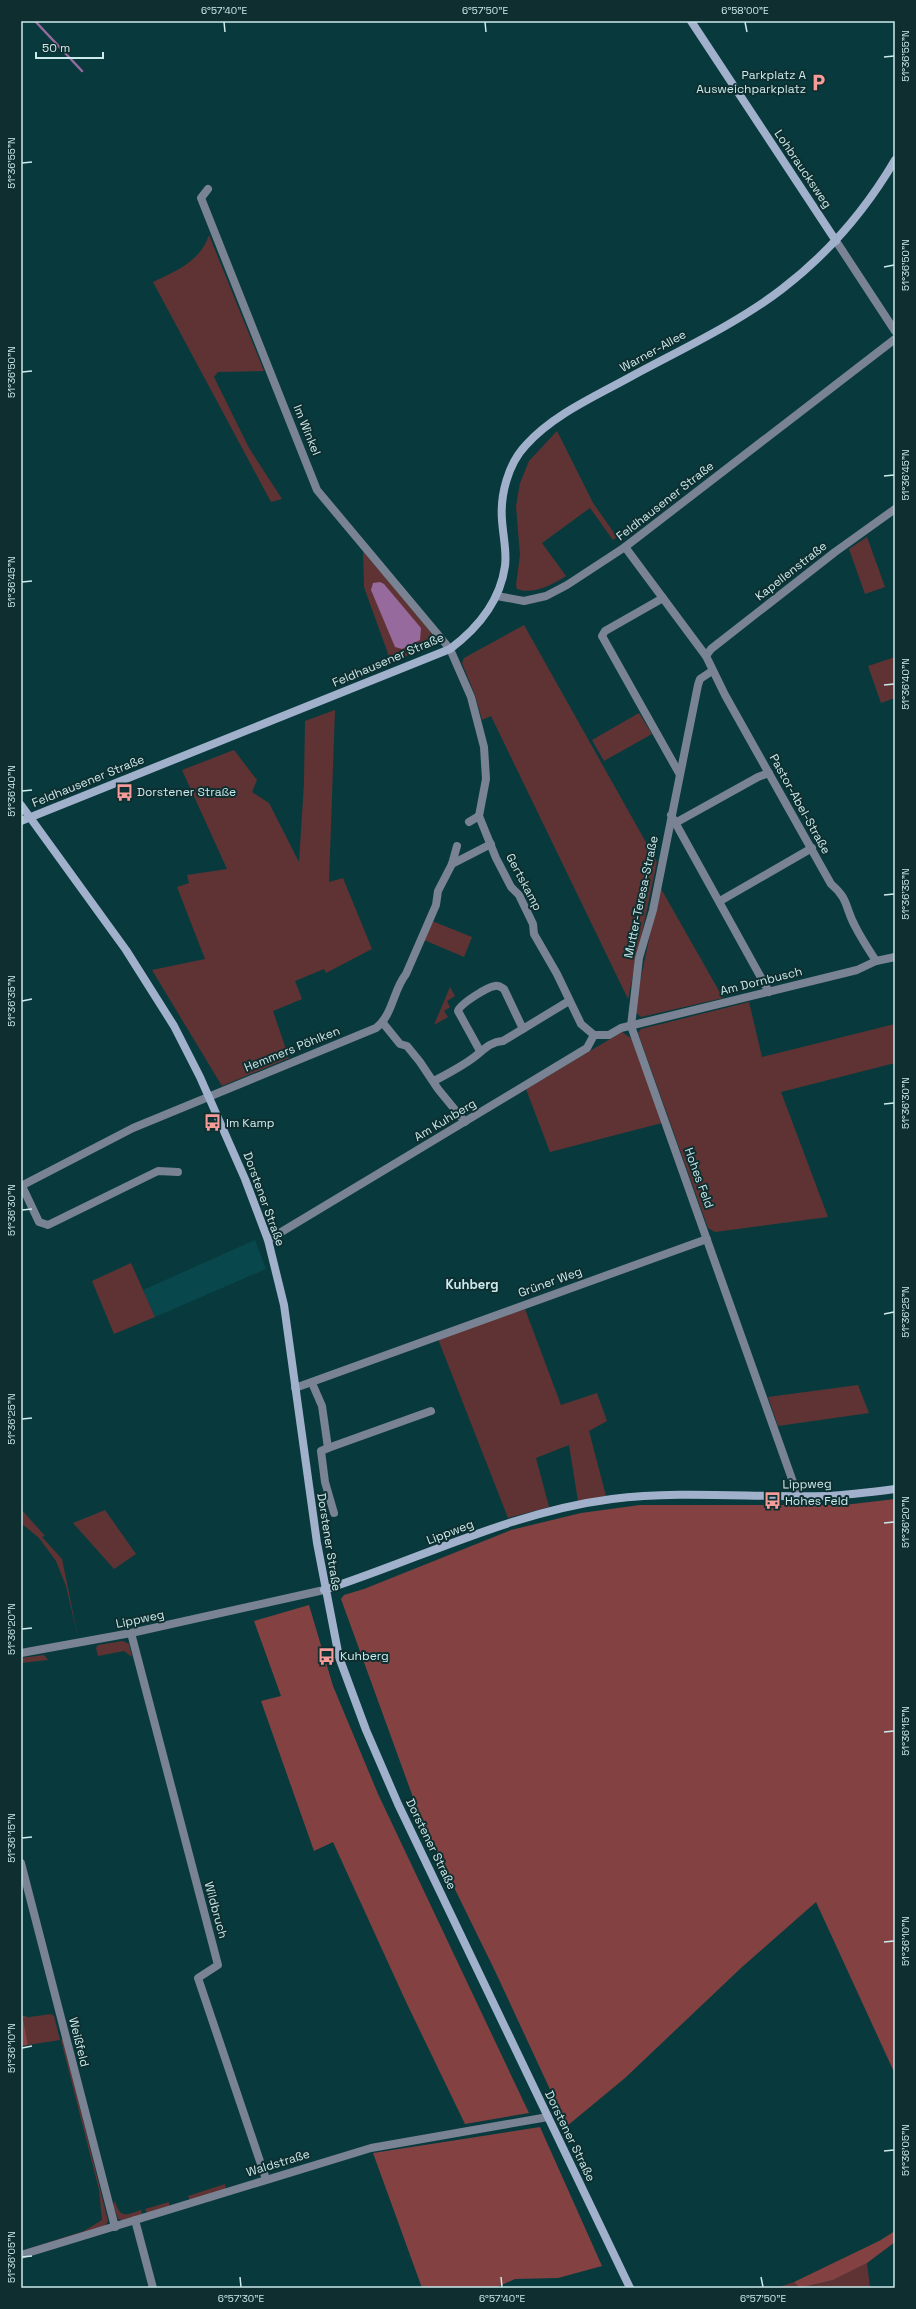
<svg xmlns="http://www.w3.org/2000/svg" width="916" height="2309" font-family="'Space Grotesk',sans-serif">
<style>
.built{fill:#08474b}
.green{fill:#5f3333}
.forest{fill:#834241}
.water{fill:#966a9d}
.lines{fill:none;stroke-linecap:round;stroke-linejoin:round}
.stream{stroke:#966a9d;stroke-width:2.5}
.street{stroke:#798394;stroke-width:8}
.secondary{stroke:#a1b1cc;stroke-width:8}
.ticks{fill:none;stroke:#cceaec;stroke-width:1.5}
.labels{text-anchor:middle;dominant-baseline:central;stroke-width:4;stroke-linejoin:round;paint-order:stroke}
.poi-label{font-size:12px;fill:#cceaec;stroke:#0e2e30;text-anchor:start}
.street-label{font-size:12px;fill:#cceaec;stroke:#0e2e30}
.neighbourhood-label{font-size:13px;font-weight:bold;fill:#cceaec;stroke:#0e2e30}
.neatline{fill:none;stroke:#cceaec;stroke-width:1.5}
.ticks-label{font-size:10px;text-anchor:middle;fill:#cceaec}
</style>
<rect width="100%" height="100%" fill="#083a3d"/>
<path class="built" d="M 255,1240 L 266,1269 L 155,1317 L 143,1290 Z"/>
<g class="green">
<path d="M 209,235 L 264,371 L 218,372 L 214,377 L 249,448 L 282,499 L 271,502 L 153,282 C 176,271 201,261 209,235 Z"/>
<path d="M 557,431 L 593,503 L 617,537 L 613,540 L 590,508 L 542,543 L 566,576 C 552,585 533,595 517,589 L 516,585 L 520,555 L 516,506 L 520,483 L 529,461 Z"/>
<path d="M 867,537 L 885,587 L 865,594 L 849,549 Z"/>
<path d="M 363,551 L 431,632 L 429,647 L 391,662 L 364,587 Z"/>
<path d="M 524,625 L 657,862 L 628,999 L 491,716 L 482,720 L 475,695 L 462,663 L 464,658 Z"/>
<path d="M 895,657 L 895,698 L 881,703 L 868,666 Z"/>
<path d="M 335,710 L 329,882 L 343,878 L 372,949 L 326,973 L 324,969 L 295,981 L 302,999 L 273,1011 L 289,1058 L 222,1086 L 152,970 L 205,959 L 177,887 L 189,883 L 187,875 L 227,869 L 182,770 L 234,750 L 257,780 L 252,792 L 269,803 L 299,862 L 304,783 L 305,721 Z"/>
<path d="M 639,713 L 652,734 L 604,761 L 592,740 Z"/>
<path d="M 660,887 L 723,998 L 641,1017 L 634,1011 Z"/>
<path d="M 432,921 L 472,937 L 464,957 L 424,940 Z"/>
<path d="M 450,987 L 455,996 L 447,1001 L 450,1007 L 444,1011 L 448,1017 L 434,1025 Z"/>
<path d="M 749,1002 L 762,1057 L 895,1024 L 895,1063 L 781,1092 L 828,1217 L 715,1232 L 708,1228 L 638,1033 L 641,1029 Z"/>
<path d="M 622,1032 L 632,1039 L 662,1123 L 550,1152 L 526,1089 Z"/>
<path d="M 131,1263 L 155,1317 L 114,1334 L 92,1281 Z"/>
<path d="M 525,1309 L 561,1405 L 597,1393 L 607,1421 L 589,1431 L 606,1496 L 578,1501 L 569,1445 L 536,1458 L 549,1507 L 508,1518 L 438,1339 Z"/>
<path d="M 858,1385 L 869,1413 L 778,1426 L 768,1397 Z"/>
<path d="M 21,1509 L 45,1536 L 42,1537 L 62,1559 L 78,1637 L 66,1586 L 56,1561 L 39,1538 L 21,1523 Z"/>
<path d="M 105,1510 L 136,1554 L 114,1569 L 73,1523 Z"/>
<path d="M 123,1641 L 129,1644 L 132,1657 L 124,1651 L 98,1656 L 96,1648 L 98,1645 Z"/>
<path d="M 44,1655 L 48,1660 L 21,1663 L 21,1658 Z"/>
<path d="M 51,2014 L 54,2016 L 60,2040 L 28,2045 L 23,2018 Z"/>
<path d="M 63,2039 L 108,2221 L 105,2226 L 21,2253 L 21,2251 L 84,2231 L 102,2220 L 99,2190 L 61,2040 Z"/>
<path d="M 225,2184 L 226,2189 L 190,2200 L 188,2196 Z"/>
<path d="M 115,2201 C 120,2219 126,2215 141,2210 L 142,2215 L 122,2220 L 118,2219 L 113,2205 Z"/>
<path d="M 169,2202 L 169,2206 L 147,2213 L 145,2209 Z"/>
<path d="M 867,2263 L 870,2288 L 776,2288 L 794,2282 L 801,2288 L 833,2280 Z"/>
</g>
<g class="forest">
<path d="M 895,1499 L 895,2074 L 816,1902 L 742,1967 L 625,2078 L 567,2126 L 495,1971 L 422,1822 L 341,1599 L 344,1595 L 364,1589 L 511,1530 L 581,1513 L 640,1505 L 844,1505 Z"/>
<path d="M 309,1605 L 333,1686 L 378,1794 L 529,2113 L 465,2124 L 407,2004 L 333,1842 L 314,1851 L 261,1701 L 281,1696 L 254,1621 Z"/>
<path d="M 21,2016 L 28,2017 L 23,2018 L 28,2045 L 21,2046 Z"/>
<path d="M 540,2127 L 602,2266 L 558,2278 L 515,2279 L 495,2288 L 422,2288 L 373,2153 Z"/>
<path d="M 895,2231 L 895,2242 L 867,2263 L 833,2280 L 800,2288 L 794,2282 L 879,2241 Z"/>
</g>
<path class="water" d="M 380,582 L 384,584 L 421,628 L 420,640 L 402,649 L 395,647 L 371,590 L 373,583 Z"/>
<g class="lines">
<path class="stream" d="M 35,21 L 82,71"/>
<g class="street">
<path d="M 208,189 L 201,198 L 317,490 L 450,649 L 471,697 L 484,747 L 486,779 L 479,816 L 496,858 L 511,887 L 519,895 L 533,924 L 534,934 L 557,974 L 581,1024 L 594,1035"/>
<path d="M 836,241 L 895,331"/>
<path d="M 625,547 L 706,656 L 725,695 L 831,884 C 849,899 845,908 855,926 C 861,938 869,950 876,961"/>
<path d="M 497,596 L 524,601 L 546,596 L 567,585 L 625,547 L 895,339"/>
<path d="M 663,598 L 605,631 L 602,636 L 679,773"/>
<path d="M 706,656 L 711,649 L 835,552 L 895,509"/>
<path d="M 712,671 L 700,679 L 698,685 L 653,910 L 639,958 L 631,1026 L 798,1496"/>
<path d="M 671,815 L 769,992"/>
<path d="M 469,822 L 479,816"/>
<path d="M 677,822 L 758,777 L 769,773"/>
<path d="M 452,864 L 491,844"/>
<path d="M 720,901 L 812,848"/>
<path d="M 383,1023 L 400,1044 L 407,1046 L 420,1062 L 438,1089 L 465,1122"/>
<path d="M 480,1051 L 458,1011 C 460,1004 487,987 495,986 C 499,985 501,987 504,989 L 523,1029"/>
<path d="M 434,1081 C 447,1074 461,1067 473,1058 C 483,1051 489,1042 503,1041 L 569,1001"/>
<path d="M 21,1186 L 133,1128 L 376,1028 C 393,1015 393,990 406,974 L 436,905 L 438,891 L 452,864 L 457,846"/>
<path d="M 22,1186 L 39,1222 L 48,1225 L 158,1171 L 178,1172"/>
<path d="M 268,1240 L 587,1048 L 594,1035 L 609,1035 L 621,1028 L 857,970 L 876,961 L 895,957"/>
<path d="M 312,1383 L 322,1406 L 328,1448 L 321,1451 L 325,1482 L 334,1513"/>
<path d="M 295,1388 L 707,1239"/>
<path d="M 328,1448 L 431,1411"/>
<path d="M 131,1633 L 218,1965 L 198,1978 L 266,2179"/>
<path d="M 21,1653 L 131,1633 L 324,1590"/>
<path d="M 21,1863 L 115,2227"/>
<path d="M 135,2220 L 153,2288"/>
<path d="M 21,2255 L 371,2148 L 548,2117"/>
</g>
<g class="secondary">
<path d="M 691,21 L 836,241"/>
<path d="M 21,805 L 126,950 L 174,1026 L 200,1077 L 245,1179 L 268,1240 L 284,1305 L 317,1543 L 339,1657 L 366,1730 L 398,1804 L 630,2288"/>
<path d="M 21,821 L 450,649 C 478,628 500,602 505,566 C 507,551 503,536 502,520 C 500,495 508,464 526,445 C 554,414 596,396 632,376 C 680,350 738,323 782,289 C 829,253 865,211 895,160"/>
<path d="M 324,1590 C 420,1559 511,1512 612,1499 C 683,1490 754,1498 826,1496 C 849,1495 872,1492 895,1489"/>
</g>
</g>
<path class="ticks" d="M 224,22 L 225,32M 485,22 L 486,32M 745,22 L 747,32M 884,57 L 894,56M 22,163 L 32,162M 884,267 L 894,265M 22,372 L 32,371M 884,476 L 894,475M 22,582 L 32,581M 884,685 L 894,684M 22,791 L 32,790M 884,895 L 894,894M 22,1001 L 32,999M 884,1104 L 894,1103M 22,1210 L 32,1209M 884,1314 L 894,1312M 22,1419 L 32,1418M 884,1523 L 894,1522M 22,1629 L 32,1628M 884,1732 L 894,1731M 22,1838 L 32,1837M 884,1942 L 894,1941M 22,2048 L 32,2046M 884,2151 L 894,2150M 22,2257 L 32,2256M 240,2277 L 241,2287M 501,2277 L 502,2287M 761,2277 L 763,2287"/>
<defs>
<symbol id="parking-bare" viewBox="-9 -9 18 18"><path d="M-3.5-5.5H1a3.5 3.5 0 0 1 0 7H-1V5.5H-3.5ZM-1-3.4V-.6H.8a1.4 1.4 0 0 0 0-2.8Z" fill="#f59b99" stroke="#0e2e30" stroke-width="2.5" paint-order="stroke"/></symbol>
<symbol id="bus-bare" viewBox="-9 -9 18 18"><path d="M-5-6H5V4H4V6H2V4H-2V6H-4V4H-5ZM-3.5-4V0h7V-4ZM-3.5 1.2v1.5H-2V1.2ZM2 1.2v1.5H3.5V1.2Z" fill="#f59b99" stroke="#0e2e30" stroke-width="2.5" paint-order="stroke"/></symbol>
</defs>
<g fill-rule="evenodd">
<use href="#parking-bare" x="806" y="70" width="25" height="25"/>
<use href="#bus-bare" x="112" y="780" width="25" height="25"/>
<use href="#bus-bare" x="200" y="1110" width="25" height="25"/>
<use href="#bus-bare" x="760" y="1488" width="25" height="25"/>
<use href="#bus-bare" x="314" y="1644" width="25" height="25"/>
</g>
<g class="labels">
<g class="poi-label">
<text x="806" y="75" text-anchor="end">Parkplatz A<tspan x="806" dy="14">Ausweichparkplatz</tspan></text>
<text x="137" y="792">Dorstener Straße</text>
<text x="226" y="1123">Im Kamp</text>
<text x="785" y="1501">Hohes Feld</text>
<text x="340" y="1656">Kuhberg</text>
</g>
<g class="street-label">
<text transform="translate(803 169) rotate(56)">Lohbraucksweg</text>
<text transform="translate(653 351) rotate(-29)">Warner-Allee</text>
<text transform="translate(307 430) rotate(68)">Im Winkel</text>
<text transform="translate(665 501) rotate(-38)">Feldhausener Straße</text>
<text transform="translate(791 571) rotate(-38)">Kapellenstraße</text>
<text transform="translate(388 660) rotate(-23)">Feldhausener Straße</text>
<text transform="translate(88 781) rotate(-22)">Feldhausener Straße</text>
<text transform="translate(800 804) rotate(61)">Pastor-Abel-Straße</text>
<text transform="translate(524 882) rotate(62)">Gertskamp</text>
<text transform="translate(641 897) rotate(-78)">Mutter-Teresa-Straße</text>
<text transform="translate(761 981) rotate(-14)">Am Dornbusch</text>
<text transform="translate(292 1049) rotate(-22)">Hemmers Pöhlken</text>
<text transform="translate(445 1120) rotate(-31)">Am Kuhberg</text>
<text transform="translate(699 1178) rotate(70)">Hohes Feld</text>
<text transform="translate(264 1199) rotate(70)">Dorstener Straße</text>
<text transform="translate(550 1282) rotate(-20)">Grüner Weg</text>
<text transform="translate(807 1484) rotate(-1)">Lippweg</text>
<text transform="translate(450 1532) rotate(-21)">Lippweg</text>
<text transform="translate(329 1542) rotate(81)">Dorstener Straße</text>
<text transform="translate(140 1619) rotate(-12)">Lippweg</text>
<text transform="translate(431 1844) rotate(64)">Dorstener Straße</text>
<text transform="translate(216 1910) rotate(75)">Wildbruch</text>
<text transform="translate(79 2042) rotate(76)">Weißfeld</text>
<text transform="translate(570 2136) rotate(64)">Dorstener Straße</text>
<text transform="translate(278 2163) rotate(-17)">Waldstraße</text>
</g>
<g class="neighbourhood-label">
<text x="472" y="1284">Kuhberg</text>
</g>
</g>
<rect width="916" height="2309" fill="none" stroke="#0e2e30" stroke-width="44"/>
<path d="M36 52v6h67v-6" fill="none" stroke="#cceaec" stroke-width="2"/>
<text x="42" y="52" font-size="12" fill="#cceaec" stroke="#0e2e30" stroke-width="3" paint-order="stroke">50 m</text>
<rect x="22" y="22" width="872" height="2265" class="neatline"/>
<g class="ticks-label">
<text x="224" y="14">6°57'40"E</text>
<text x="485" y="14">6°57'50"E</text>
<text x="745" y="14">6°58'00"E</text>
<text transform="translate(905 56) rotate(-90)" y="4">51°36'55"N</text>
<text transform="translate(11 163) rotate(-90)" y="4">51°36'55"N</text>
<text transform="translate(905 265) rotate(-90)" y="4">51°36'50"N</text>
<text transform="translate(11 372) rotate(-90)" y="4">51°36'50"N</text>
<text transform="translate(905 475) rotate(-90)" y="4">51°36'45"N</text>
<text transform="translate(11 582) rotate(-90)" y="4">51°36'45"N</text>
<text transform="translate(905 684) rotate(-90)" y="4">51°36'40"N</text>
<text transform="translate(11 791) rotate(-90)" y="4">51°36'40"N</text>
<text transform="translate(905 894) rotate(-90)" y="4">51°36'35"N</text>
<text transform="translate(11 1001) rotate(-90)" y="4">51°36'35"N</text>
<text transform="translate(905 1103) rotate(-90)" y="4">51°36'30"N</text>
<text transform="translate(11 1210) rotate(-90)" y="4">51°36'30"N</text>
<text transform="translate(905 1312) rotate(-90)" y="4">51°36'25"N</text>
<text transform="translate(11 1419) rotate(-90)" y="4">51°36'25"N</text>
<text transform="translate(905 1522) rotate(-90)" y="4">51°36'20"N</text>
<text transform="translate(11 1629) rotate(-90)" y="4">51°36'20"N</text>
<text transform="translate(905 1731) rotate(-90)" y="4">51°36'15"N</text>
<text transform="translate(11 1838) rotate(-90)" y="4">51°36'15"N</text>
<text transform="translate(905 1941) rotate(-90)" y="4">51°36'10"N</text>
<text transform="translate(11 2048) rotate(-90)" y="4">51°36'10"N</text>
<text transform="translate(905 2150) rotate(-90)" y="4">51°36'05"N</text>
<text transform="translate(11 2257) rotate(-90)" y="4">51°36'05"N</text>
<text x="241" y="2302">6°57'30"E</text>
<text x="502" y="2302">6°57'40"E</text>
<text x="763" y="2302">6°57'50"E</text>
</g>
</svg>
